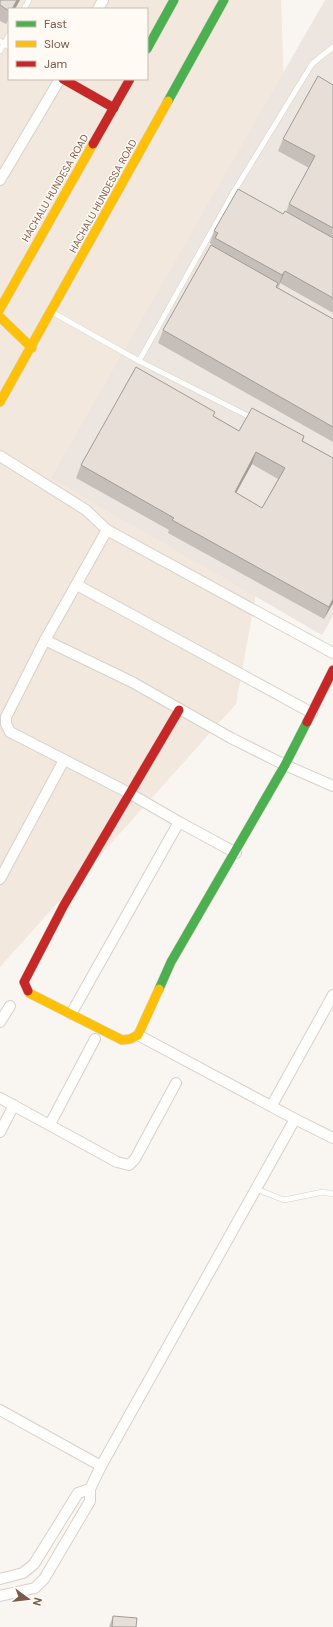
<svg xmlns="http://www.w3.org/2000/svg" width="333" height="1627" font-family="'DM Sans',sans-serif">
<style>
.residential{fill:#f2e8de;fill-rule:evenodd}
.industrial{fill:#ede5e0}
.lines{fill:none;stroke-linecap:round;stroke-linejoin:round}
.lane-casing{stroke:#d7d1cb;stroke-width:6}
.street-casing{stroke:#d7d1cb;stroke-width:12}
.fast-casing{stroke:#d9d2cb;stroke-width:10}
.slow-casing{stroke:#d9d2cb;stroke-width:10}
.jam-casing{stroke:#d9d2cb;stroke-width:10}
.lane{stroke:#fefefd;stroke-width:5}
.street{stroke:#fefefd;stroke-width:10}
.fast{stroke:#4caf50;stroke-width:9}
.slow{stroke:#ffc107;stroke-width:9}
.jam{stroke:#c62828;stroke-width:9}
.wall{fill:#c6bfb9;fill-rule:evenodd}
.shaded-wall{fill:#a19b96}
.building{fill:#e6ded7;stroke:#a19b96;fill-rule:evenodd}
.labels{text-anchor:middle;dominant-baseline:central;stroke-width:3;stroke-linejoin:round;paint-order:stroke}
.street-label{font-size:10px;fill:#7a5c4d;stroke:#fffaf3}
</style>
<rect width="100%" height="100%" fill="#f9f5f0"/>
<path class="residential" d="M 0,0 L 281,0 L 294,383 L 236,704 L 0,967 ZM 9,9 L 147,9 L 147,79 L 9,79 Z"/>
<path class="industrial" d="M 325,0 L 333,0 L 333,616 L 322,635 L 51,478 Z"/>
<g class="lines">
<defs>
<g id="lane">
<path d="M 24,9 L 29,0"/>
<path d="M 0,41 L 9,47"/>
<path d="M 0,51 L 9,35"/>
<path d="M 52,312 L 139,361"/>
<path d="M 254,419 L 139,361 L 233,193 L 312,64 L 333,47"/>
<path d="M 256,1189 L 284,1200 L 323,1192 L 333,1194"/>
</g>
<g id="street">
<path d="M 98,9 L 103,0"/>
<path d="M 0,180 L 60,79"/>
<path d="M 0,456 L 86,510 L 107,530 L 333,653"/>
<path d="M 107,530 L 45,640 L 6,717 L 6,724 L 10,732 L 129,793 L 179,822 L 236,853"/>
<path d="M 77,585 L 312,713"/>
<path d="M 45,640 L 132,682 L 231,738 L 285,765 L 333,786"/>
<path d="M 0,879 L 64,760"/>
<path d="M 71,1014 L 179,822"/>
<path d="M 0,1022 L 10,1006"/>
<path d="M 0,1098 L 117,1162 L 129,1165 L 135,1159 L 176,1083"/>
<path d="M 272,1105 L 333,995"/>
<path d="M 295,1119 L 333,1138"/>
<path d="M 50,1124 L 95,1039"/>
<path d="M 0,1132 L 14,1105"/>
<path d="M 0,1410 L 101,1466"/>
<path d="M 0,1579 L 23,1573 L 34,1564 L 78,1493 L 90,1489"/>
<path d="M 0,1596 L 35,1588 L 44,1579 L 90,1501 L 90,1489 L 101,1466 L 295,1119 L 138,1035"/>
</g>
<g id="fast">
<path d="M 147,49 L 174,0"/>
<path d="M 168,101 L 224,0"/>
<path d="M 159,989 L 171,962 L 285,765 L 307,722"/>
</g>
<g id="slow">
<path d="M 0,309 L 93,144"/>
<path d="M 0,317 L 32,348"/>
<path d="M 0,402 L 168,101"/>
<path d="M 28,991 L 29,993 L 122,1040 L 130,1039 L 138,1035 L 159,989"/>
</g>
<g id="jam">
<path d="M 63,79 L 114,108"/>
<path d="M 93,144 L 130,79"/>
<path d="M 307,722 L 333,670"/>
<path d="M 28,991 L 24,982 L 64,905 L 179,710"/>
</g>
</defs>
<use href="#lane" class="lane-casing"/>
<use href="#street" class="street-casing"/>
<use href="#fast" class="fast-casing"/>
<use href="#slow" class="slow-casing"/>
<use href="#jam" class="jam-casing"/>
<use href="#lane" class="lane"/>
<use href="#street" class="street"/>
<use href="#fast" class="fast"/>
<use href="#slow" class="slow"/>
<use href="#jam" class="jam"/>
</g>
<g class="wall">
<path d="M 0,0 L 9,9 L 9,19 L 6,24 L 0,21 Z"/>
<path d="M 333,85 L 333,313 L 280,283 L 278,288 L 333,319 L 333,442 L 158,343 L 163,330 L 212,246 L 212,245 L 210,243 L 214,231 L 283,214 L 286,212 L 289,204 L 309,168 L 278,151 L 283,139 Z"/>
<path d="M 214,416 L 239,431 L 304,436 L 303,441 L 333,458 L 333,603 L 324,619 L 168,533 L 169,530 L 76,478 L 81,465 ZM 252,464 L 278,479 L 262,508 L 236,493 Z"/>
<path d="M 113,1616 L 136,1627 L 109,1627 Z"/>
</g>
<g class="shaded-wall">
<path d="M 17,0 L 20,0 L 15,9 L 12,9 Z"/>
<path d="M 285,271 L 280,283 L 278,288 L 282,275 Z"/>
<path d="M 256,452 L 252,464 L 230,504 L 235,492 Z"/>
<path d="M 333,599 L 333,603 L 324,619 L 329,607 Z"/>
</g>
<g class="building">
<path d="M 0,0 L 17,0 L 12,9 L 9,9 L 9,11 L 0,5 Z"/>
<path d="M 318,76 L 333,85 L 333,228 L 289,204 L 315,156 L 283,139 Z"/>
<path d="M 238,189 L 283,214 L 285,211 L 333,238 L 333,298 L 285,271 L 282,275 L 215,238 L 218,233 L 214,231 Z"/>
<path d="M 211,245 L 278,283 L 276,287 L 333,319 L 333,427 L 163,330 Z"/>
<path d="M 136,367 L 215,412 L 213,416 L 239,431 L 252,408 L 304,436 L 302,441 L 333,458 L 333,599 L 329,607 L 172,520 L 174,518 L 81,465 ZM 256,452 L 285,468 L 262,508 L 235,492 Z"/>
<path d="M 113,1616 L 137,1618 L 136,1627 L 112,1627 Z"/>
</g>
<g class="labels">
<g class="street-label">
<text transform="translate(55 188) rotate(-60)">HACHALU HUNDESA ROAD</text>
<text transform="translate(103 196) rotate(-61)">HACHALU HUNDESSA ROAD</text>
</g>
</g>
<rect x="8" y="8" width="140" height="72" fill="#fffaf3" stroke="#cabbb1"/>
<rect x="16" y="21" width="20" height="6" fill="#4caf50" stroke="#cabbb1"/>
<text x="44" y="28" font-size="12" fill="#7a5c4d">Fast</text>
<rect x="16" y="41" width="20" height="6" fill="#ffc107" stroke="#cabbb1"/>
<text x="44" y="48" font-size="12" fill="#7a5c4d">Slow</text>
<rect x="16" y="61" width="20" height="6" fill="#c62828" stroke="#cabbb1"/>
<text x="44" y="68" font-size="12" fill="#7a5c4d">Jam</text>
<g transform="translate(28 1599) rotate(105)" stroke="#fffaf3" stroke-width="3" paint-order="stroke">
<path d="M0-3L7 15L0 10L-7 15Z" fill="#7a5c4d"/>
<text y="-6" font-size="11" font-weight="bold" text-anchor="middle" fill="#7a5c4d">N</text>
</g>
</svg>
